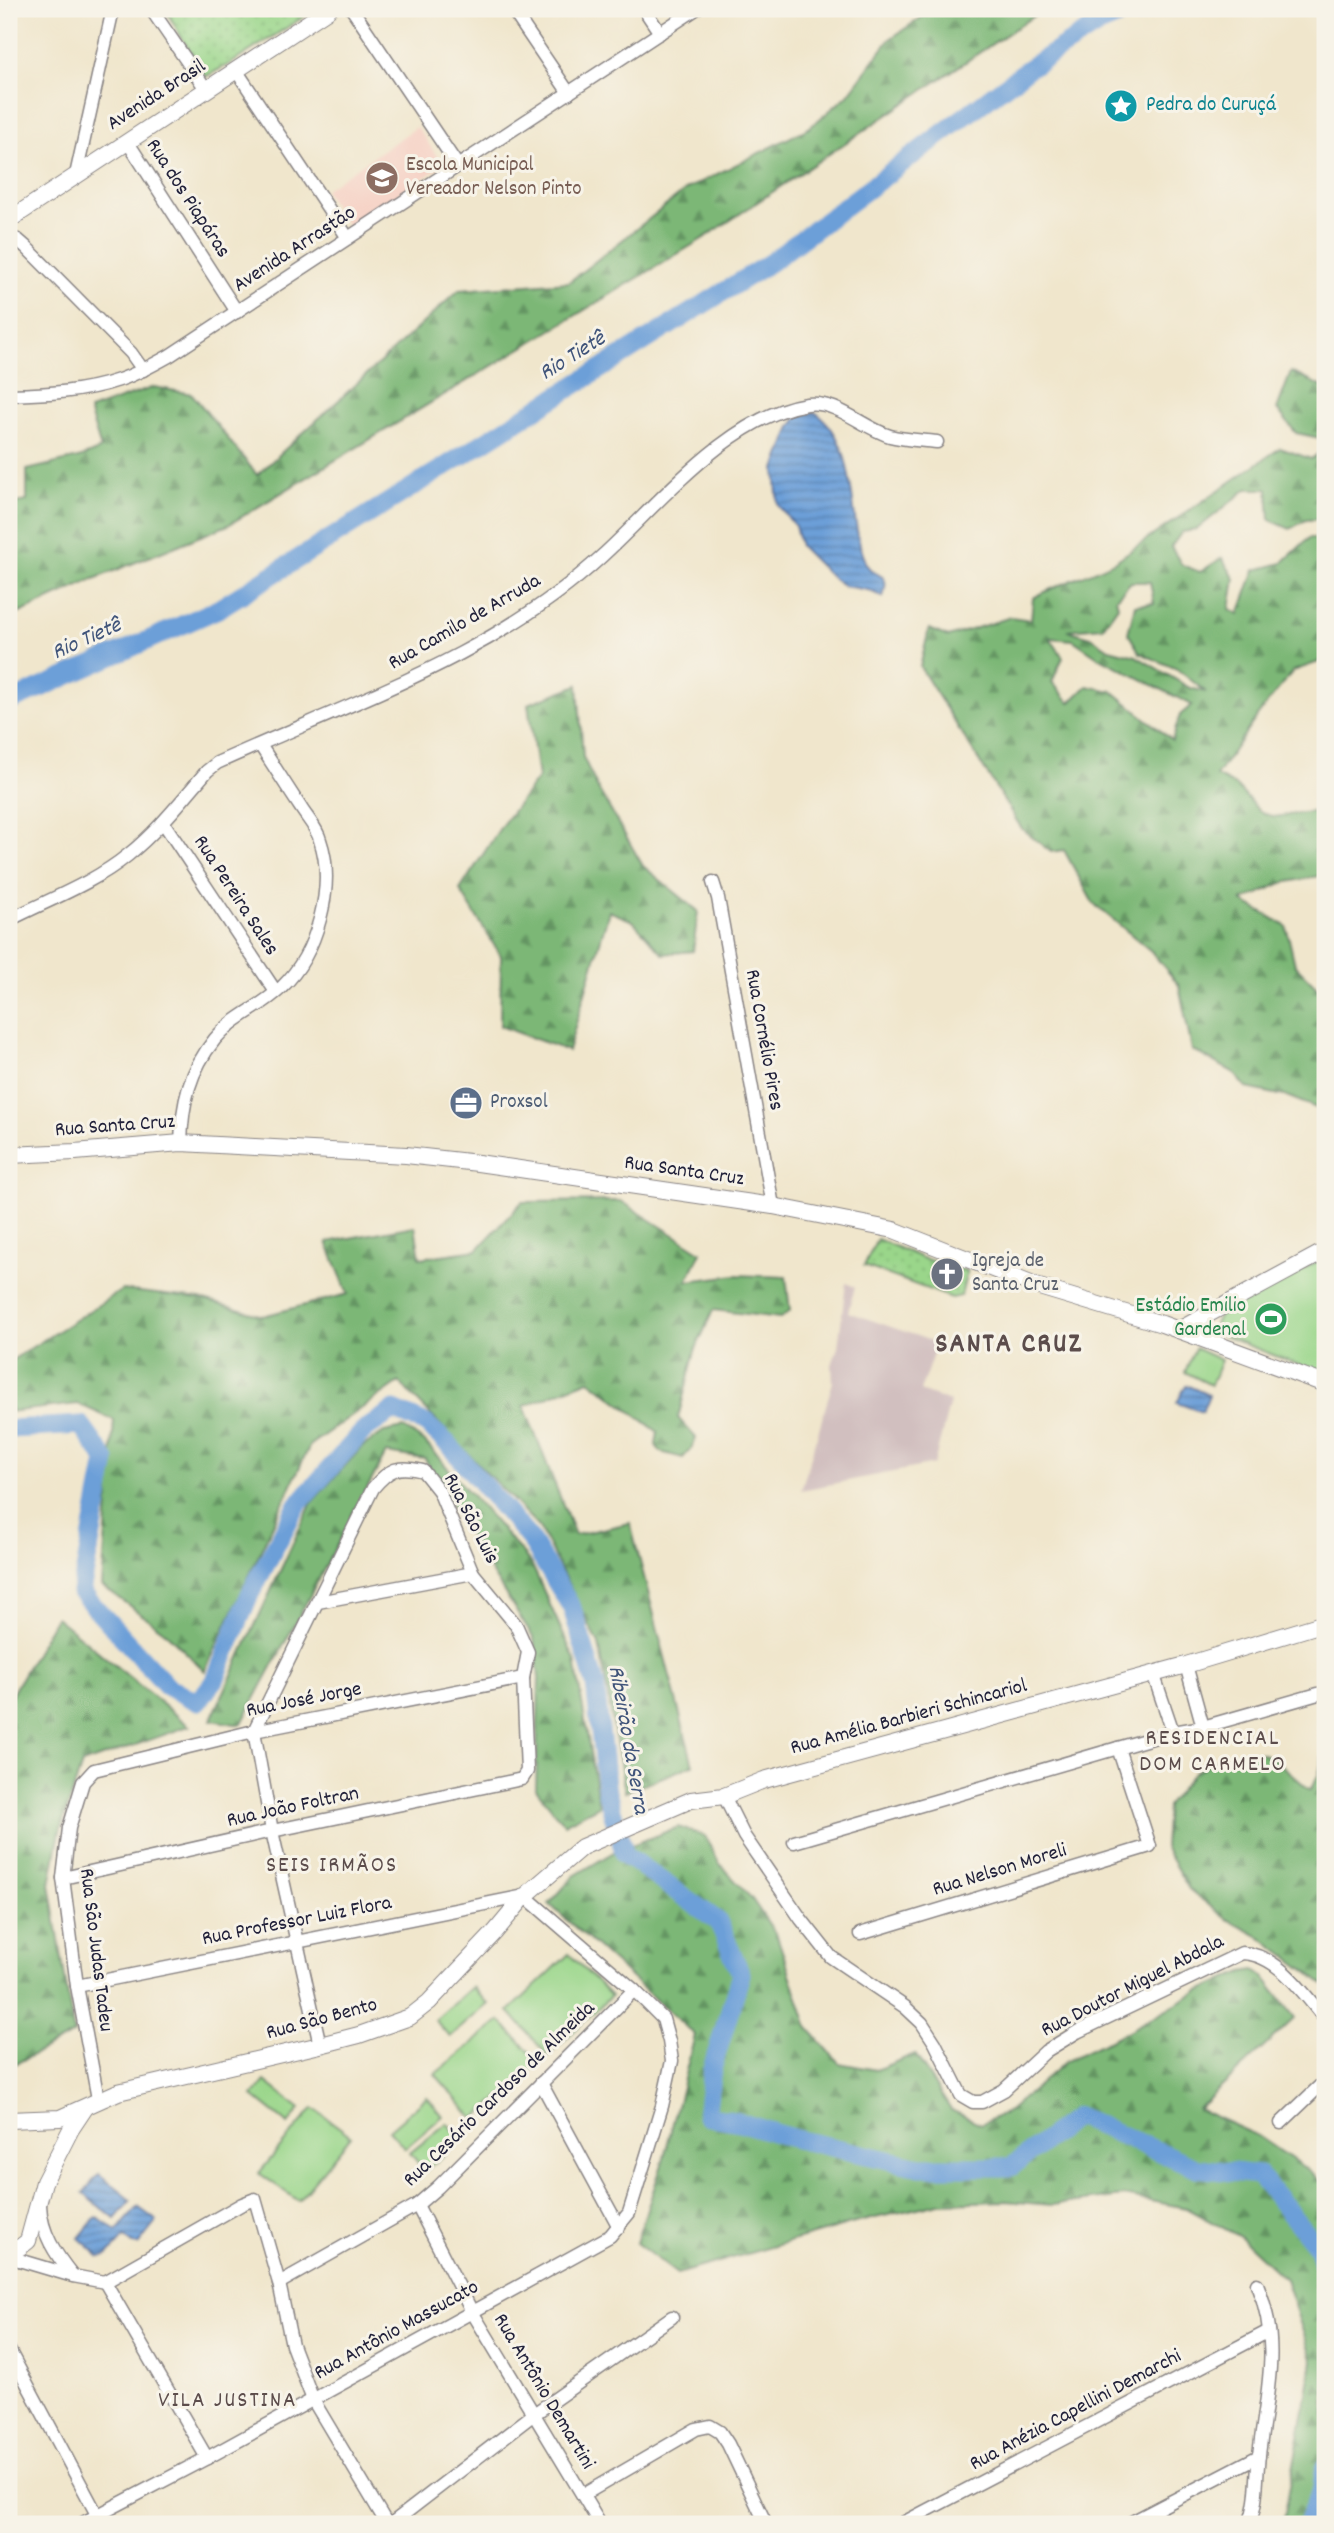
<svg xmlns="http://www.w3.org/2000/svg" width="1334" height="2533" font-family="Dekko,sans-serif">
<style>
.built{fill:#f6d1c5}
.industrial{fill:#d1bfbf}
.grass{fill:#9ad68a;stroke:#5e7c62;stroke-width:2}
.forest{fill:url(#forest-firs);stroke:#4e6c58;stroke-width:2;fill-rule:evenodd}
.park{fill:url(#park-dots);stroke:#5e7c62;stroke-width:2}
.water{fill:url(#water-rules);stroke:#47608a;stroke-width:2}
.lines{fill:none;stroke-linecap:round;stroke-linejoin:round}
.river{stroke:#6c9fd8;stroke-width:19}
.minor-casing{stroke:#898484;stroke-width:15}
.tertiary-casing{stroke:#898484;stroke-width:18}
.minor{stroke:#fff;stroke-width:12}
.tertiary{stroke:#fff;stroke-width:16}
.labels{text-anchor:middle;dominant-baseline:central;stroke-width:6;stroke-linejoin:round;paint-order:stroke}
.street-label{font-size:21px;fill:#22223b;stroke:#f7f3e8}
.culture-label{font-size:21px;fill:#0d838f;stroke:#f7f3e8;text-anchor:start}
.education-label{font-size:21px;fill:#785e54;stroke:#f7f3e8;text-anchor:start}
.service-label{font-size:21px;fill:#4e5e75;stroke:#f7f3e8;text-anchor:start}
.worship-label{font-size:21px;fill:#5b616d;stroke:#f7f3e8;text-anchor:start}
.leisure-label{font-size:21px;fill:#27864d;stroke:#f7f3e8;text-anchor:end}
.water-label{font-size:23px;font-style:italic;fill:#40547a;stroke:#f7f3e8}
.neighbourhood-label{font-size:23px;letter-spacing:2px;fill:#5c4d4c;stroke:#f7f3e8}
.district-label{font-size:28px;font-weight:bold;letter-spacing:2px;fill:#5c4d4c;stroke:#f7f3e8}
</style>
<defs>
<pattern id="forest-firs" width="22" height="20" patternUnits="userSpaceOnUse" patternTransform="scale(1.75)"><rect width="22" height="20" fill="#7bb776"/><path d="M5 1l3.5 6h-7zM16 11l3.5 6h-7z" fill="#649462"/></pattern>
<pattern id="park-dots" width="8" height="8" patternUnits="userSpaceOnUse" patternTransform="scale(1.75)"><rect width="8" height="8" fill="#9ad68a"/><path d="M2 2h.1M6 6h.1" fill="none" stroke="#84b778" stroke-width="1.8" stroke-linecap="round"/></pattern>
<pattern id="water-rules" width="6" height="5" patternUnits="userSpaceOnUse" patternTransform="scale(1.75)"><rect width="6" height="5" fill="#6c9fd8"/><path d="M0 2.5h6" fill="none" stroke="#5881b0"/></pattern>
</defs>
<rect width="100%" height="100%" fill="#f7f3e8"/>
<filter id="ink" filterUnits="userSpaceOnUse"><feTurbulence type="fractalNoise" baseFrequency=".0143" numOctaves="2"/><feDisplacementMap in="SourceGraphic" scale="14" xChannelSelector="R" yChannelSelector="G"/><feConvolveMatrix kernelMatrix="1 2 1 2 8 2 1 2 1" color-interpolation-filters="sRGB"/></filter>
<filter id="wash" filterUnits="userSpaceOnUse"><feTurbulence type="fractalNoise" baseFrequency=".00686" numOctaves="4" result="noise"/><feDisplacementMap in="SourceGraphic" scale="28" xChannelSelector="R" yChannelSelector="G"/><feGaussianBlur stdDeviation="1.57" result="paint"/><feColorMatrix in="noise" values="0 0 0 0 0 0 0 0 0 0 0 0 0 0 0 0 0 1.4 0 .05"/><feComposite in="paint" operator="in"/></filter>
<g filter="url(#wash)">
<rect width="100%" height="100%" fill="#f0e6cc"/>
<path class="built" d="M 417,127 L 441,162 L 440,167 L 351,226 L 347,225 L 324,190 Z"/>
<path class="industrial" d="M 846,1283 L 855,1287 L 848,1312 L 937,1343 L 920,1391 L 950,1402 L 934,1464 L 801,1490 L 833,1382 L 832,1365 L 838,1347 Z"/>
<g class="grass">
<path d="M 1325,1257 L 1325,1375 L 1219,1334 L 1215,1323 L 1220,1315 Z"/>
<path d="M 1195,1348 L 1221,1360 L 1211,1385 L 1185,1372 Z"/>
<path d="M 569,1954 L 611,1996 L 548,2056 L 509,2011 Z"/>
<path d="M 472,1987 L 488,2004 L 450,2037 L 435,2020 Z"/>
<path d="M 500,2021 L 540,2063 L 474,2119 L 435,2074 Z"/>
<path d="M 265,2081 L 300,2109 L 288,2124 L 253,2096 Z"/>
<path d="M 427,2097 L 443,2116 L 405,2148 L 389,2130 Z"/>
<path d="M 313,2108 L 351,2136 L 298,2201 L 259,2173 Z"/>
<path d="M 447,2123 L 462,2140 L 425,2171 L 410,2153 Z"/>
</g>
<g class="forest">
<path d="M 934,9 L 1044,9 L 704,238 L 228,525 L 94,579 L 9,618 L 9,504 L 27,501 L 27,470 L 82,457 L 101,449 L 89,410 L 154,387 L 192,394 L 257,475 L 459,290 L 569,282 L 687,189 L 809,128 L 847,96 L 890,39 Z"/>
<path d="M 1291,372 L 1325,388 L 1325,439 L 1296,433 L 1277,409 Z"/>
<path d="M 1280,448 L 1311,459 L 1325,449 L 1325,519 L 1306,520 L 1290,529 L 1270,520 L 1268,489 L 1247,489 L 1196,530 L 1182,532 L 1171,547 L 1182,565 L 1200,572 L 1222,558 L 1235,579 L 1230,609 L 1239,614 L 1255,570 L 1282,563 L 1309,538 L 1325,538 L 1325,650 L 1319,662 L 1293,671 L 1258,715 L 1216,776 L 1236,786 L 1259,811 L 1273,817 L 1325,810 L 1325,875 L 1282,883 L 1242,901 L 1286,926 L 1295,965 L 1325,995 L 1325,1113 L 1324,1111 L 1289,1097 L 1247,1088 L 1233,1072 L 1192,1050 L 1179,985 L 1151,951 L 1093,903 L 1064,850 L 1051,852 L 1022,829 L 920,667 L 929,629 L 948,637 L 1011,617 L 1031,620 L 1033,598 C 1060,583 1090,575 1117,560 ZM 1131,582 L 1150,582 L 1154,603 L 1135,605 L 1128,633 L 1140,653 L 1177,669 L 1206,692 L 1190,688 L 1136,656 L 1109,649 L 1091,637 L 1067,630 L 1103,627 L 1118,606 L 1116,598 ZM 1050,638 L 1073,640 L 1098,657 L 1192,705 L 1180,715 L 1172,740 L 1112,691 L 1087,686 L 1070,703 L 1052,682 L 1063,657 Z"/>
<path d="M 578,685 L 583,757 L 597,787 L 643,866 L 698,911 L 693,951 L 663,954 L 633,921 L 609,911 L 568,1051 L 500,1026 L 501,956 L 460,890 L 502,825 L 538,778 L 528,704 Z"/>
<path d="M 621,1201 L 701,1252 L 687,1281 L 736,1275 L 786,1277 L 790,1311 L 780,1318 L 713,1310 L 695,1351 L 678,1418 L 696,1438 L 691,1449 L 683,1458 L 660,1452 L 656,1445 L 658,1432 L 589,1380 L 524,1406 L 575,1535 L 630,1523 L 693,1765 L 625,1792 L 599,1644 L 539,1527 L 399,1382 L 310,1445 L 205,1671 L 164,1631 L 102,1586 L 114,1420 L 78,1404 L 9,1412 L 9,1362 L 122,1290 L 200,1299 L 263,1316 L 348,1294 L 327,1242 L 415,1226 L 420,1258 L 477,1250 L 522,1202 Z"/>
<path d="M 404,1428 L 425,1442 L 531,1563 L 575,1660 L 599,1806 L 564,1824 L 536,1789 L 539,1678 L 534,1639 L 481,1556 L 425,1459 L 386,1453 L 241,1725 L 211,1720 L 312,1502 L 362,1447 L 384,1432 Z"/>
<path d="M 56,1617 L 189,1726 L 82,1764 L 60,1831 L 50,1884 L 74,2034 L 9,2067 L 9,1699 Z"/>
<path d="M 1325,1747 L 1325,1985 L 1262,1938 L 1225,1918 L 1189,1889 L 1164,1847 L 1167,1806 L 1194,1772 L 1218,1759 L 1242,1752 L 1262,1753 L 1278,1762 L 1310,1790 L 1319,1774 Z"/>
<path d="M 678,1827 L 705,1836 L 720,1864 L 752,1899 L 777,1936 L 808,2027 L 839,2063 L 876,2070 L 915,2054 L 951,2110 L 981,2124 L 1009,2111 L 1066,2061 L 1126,2032 L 1197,1992 L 1243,1972 L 1255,1970 L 1263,1976 L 1295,2018 L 1198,2109 L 1258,2136 L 1305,2168 L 1325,2185 L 1325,2524 L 1280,2524 L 1285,2513 L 1313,2361 L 1285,2279 L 1240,2237 L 1187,2208 L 1123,2196 L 1053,2205 L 1005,2201 L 939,2203 L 858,2222 L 677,2274 L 636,2243 L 664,2158 L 695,2035 L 549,1904 L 574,1876 L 614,1852 Z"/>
</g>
<g class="park">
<path d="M 165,9 L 316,9 L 230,64 L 205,77 Z"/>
<path d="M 877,1239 L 922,1258 L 967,1271 L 961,1296 L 952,1298 L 864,1266 Z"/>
</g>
<g class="water">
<path d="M 815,412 C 858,443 848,508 862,553 C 863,557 866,565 869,568 C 881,580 890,572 883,597 L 868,590 L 844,586 L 831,577 L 800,546 L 795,526 L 778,505 L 775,469 L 791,427 L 800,414 Z"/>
<path d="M 1186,1385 L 1209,1395 L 1202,1412 L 1177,1403 Z"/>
<path d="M 99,2174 L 131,2200 L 115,2219 L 83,2193 Z"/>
<path d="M 138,2207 L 157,2221 L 138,2245 L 133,2244 L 124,2237 L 107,2256 L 100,2257 L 79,2238 L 96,2217 L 117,2231 Z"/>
</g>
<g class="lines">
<g class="river">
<path d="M 9,702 L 218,609 L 771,262 L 1029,68 L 1099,24 L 1135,9"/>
<path d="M 9,1429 L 81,1425 L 106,1460 L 81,1592 L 168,1687 L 198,1702 L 215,1680 L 249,1596 L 298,1504 L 365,1429 L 394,1410 L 426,1424 L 448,1444 L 530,1539 L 572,1608 L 595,1684 L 607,1793 L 625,1855 L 718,1921 L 741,1974 L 712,2069 L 706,2116 L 739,2122 L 796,2139 L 920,2167 L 1011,2167 L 1077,2116 L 1197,2168 L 1259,2175 L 1318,2248 L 1325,2273"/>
<path d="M 1306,2524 L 1321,2492 L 1325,2467"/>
</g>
</g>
</g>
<g filter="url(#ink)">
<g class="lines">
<defs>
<g id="minor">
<path d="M 151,9 L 206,89"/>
<path d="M 352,9 L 458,166"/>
<path d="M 512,9 L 569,93"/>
<path d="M 644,9 L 660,33"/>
<path d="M 236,70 L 348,238"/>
<path d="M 127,141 L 237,312"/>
<path d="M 76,175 L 113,9"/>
<path d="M 9,237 L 18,240 L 26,247 L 131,353 L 143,370"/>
<path d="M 9,395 C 46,394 84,392 119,380 C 137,374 153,365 169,356 L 696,9"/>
<path d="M 163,822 L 276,992"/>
<path d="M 713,882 L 718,898 L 773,1206"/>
<path d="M 9,920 C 48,900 94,883 128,855 C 158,831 182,800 207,771 L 217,763 C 349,703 494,656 602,556 C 658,505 729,416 807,404 C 837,400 863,428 890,436 C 904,440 922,440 937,442"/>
<path d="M 181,1143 C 182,1104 189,1071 215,1039 C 233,1017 262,1007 282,987 C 317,954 336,886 320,840 C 317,828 307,818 301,808 C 287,787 274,766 260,745"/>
<path d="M 318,1602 L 473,1573"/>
<path d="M 1186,1665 L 1203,1727"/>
<path d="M 1153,1673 L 1173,1732"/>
<path d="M 254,1731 L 272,1831 L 320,2045"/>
<path d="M 724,1796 L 744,1836 L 801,1919 L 831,1957 L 905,2007 L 922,2023 L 935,2043 L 961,2095 L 973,2102 L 982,2102 L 1004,2090 L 1046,2051 L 1077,2032 L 1242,1953 C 1278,1954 1304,1994 1325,2019"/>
<path d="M 794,1842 L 1173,1732 L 1203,1727 L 1325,1692"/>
<path d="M 63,1878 L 272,1831 L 522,1779 L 527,1771 L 523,1678 L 528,1652 L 516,1625 L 473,1573 L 439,1491 L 423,1471 C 398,1465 390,1468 373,1488 L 254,1731"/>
<path d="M 860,1934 L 1150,1846 L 1118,1748"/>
<path d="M 77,1986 L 525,1896 L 634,1990 L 663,2019 L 669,2041 L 672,2061 L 662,2106 L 629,2213 L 610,2236 L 207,2458 L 81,2524"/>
<path d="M 541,2083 L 619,2227"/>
<path d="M 98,2099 L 77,1986 L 63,1878 L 69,1828 L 83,1782 L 94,1770 L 254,1731 L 523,1678"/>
<path d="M 1281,2123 L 1325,2081"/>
<path d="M 40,2205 C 41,2233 56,2255 73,2276"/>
<path d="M 417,2205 L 471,2310 L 600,2524"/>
<path d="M 9,2257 L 73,2276 L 105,2282 L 242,2204 L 255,2199 L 279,2283 L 292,2345 L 313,2400 L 387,2524"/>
<path d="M 105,2282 L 207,2458"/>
<path d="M 279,2283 L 417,2205 L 438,2187 L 634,1990"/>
<path d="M 9,2350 L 102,2524"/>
<path d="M 583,2495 L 696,2429 L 710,2426 L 720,2432 L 728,2444 L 766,2524"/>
<path d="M 391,2524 L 534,2414 L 672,2317"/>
<path d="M 901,2524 L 1269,2331"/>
<path d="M 1128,2524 L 1259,2456"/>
<path d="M 1249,2524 C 1258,2503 1256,2478 1259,2455 C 1266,2394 1282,2344 1257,2284"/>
</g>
<g id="tertiary">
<path d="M 9,220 L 329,9"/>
<path d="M 9,1155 L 75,1152 L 181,1143 L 406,1155 L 478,1163 L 773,1206 L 894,1230 L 1036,1286 L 1162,1324 L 1325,1384"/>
<path d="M 1179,1330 L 1325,1251"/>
<path d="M 9,2120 L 60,2118 L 118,2092 L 320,2045 L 359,2035 L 410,2017 L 429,2002 L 495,1932 L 525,1896 L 582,1847 L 691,1800 L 724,1796 L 764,1780 L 1186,1665 L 1325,1623"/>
<path d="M 9,2248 L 19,2248 L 28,2241 L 44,2182 L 71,2129 L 85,2108"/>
</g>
</defs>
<use href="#minor" class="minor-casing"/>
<use href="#tertiary" class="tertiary-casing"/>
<use href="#minor" class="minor"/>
<use href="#tertiary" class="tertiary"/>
</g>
</g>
<defs>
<symbol id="sight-disc" viewBox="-11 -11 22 22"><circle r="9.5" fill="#0f9aa8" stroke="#f7f3e8"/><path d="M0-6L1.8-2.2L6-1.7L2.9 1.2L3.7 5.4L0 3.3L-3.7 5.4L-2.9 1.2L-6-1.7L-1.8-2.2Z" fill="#fff"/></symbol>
<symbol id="school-disc" viewBox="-11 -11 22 22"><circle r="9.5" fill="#8d6e63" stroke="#f7f3e8"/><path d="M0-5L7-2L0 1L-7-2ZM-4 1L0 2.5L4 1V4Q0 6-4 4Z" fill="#fff"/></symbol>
<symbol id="office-disc" viewBox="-11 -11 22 22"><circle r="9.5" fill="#5c6f8a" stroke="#f7f3e8"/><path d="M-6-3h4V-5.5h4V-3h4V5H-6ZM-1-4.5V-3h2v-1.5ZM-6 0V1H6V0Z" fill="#fff"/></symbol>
<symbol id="church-disc" viewBox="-11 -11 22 22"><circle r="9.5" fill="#6b7280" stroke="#f7f3e8"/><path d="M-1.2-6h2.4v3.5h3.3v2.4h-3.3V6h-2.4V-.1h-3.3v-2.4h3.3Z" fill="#fff"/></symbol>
<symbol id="stadium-disc" viewBox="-11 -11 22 22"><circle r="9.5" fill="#2e9e5b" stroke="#f7f3e8"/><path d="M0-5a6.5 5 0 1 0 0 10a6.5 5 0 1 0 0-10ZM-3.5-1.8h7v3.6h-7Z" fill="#fff"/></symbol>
</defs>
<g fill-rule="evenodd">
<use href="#sight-disc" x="1102" y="87" width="38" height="38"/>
<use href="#school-disc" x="363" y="159" width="38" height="38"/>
<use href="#office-disc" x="447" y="1084" width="38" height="38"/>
<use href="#church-disc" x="928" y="1255" width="38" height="38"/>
<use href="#stadium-disc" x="1252" y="1300" width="38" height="38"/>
</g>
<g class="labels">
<g class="street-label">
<text transform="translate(157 96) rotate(-33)">Avenida Brasil</text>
<text transform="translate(187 199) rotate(57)">Rua dos Piapáras</text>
<text transform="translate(295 250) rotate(-33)">Avenida Arrastão</text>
<text transform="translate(465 623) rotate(-30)">Rua Camilo de Arruda</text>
<text transform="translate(235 896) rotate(57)">Rua Pereira Sales</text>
<text transform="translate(763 1040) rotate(80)">Rua Cornélio Pires</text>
<text transform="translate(115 1127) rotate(-4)">Rua Santa Cruz</text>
<text transform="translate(684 1172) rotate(8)">Rua Santa Cruz</text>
<text transform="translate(470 1519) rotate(63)">Rua São Luis</text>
<text transform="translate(304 1701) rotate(-11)">Rua José Jorge</text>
<text transform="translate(909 1718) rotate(-15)">Rua Amélia Barbieri Schincariol</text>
<text transform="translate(293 1808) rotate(-12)">Rua João Foltran</text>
<text transform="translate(1000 1871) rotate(-17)">Rua Nelson Moreli</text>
<text transform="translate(297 1922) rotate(-11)">Rua Professor Luiz Flora</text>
<text transform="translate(95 1950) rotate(83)">Rua São Judas Tadeu</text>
<text transform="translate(1133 1987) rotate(-27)">Rua Doutor Miguel Abdala</text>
<text transform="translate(322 2020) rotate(-15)">Rua São Bento</text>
<text transform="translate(500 2095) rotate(-44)">Rua Cesário Cardoso de Almeida</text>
<text transform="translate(397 2331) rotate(-29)">Rua Antônio Massucato</text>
<text transform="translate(543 2392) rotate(59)">Rua Antônio Demartini</text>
<text transform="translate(1076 2411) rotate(-28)">Rua Anézia Capellini Demarchi</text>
</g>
<g class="culture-label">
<text x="1146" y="106">Pedra do Curuçá</text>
</g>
<g class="education-label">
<text x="406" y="166">Escola Municipal<tspan x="406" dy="24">Vereador Nelson Pinto</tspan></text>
</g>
<g class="service-label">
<text x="490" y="1103">Proxsol</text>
</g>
<g class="worship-label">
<text x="972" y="1262">Igreja de<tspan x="972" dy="24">Santa Cruz</tspan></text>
</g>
<g class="leisure-label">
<text x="1246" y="1307">Estádio Emilio<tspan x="1246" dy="24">Gardenal</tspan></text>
</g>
<g class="water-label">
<text transform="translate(573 357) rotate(-32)">Rio Tietê</text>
<text transform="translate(87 640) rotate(-24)">Rio Tietê</text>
<text transform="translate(627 1740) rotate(80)">Ribeirão da Serra</text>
</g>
<g class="neighbourhood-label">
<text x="1213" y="1739">RESIDENCIAL<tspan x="1213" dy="26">DOM CARMELO</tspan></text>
<text x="332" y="1866">SEIS IRMÃOS</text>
<text x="228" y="2401">VILA JUSTINA</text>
</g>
<g class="district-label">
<text x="1009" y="1346">SANTA CRUZ</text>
</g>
</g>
<rect width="1334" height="2533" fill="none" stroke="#f7f3e8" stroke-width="35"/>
</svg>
